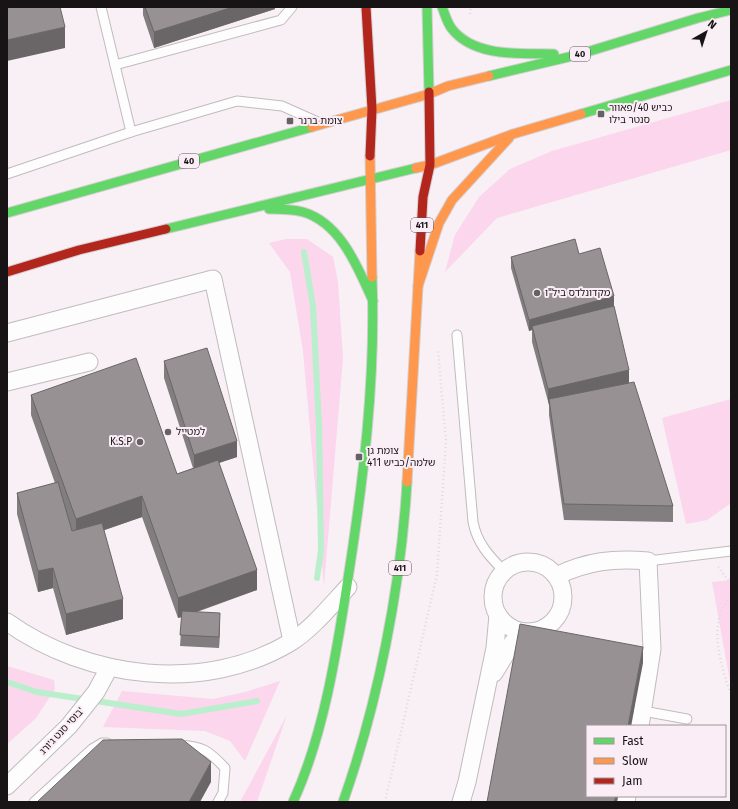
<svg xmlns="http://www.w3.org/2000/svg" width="738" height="809" font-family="'Fira Sans','Noto Sans Hebrew',sans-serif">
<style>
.green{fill:#fbd6ec}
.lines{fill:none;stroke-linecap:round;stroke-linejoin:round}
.stream{stroke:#baefcd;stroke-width:6}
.lane-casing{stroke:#c1bbbe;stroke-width:11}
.street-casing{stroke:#c1bbbe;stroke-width:19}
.fast-casing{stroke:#d3cfd1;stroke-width:11}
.slow-casing{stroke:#d3cfd1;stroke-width:11}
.jam-casing{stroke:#d3cfd1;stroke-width:11}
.path{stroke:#dedbdc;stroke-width:2.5;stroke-dasharray:1 3;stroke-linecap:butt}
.lane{stroke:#fefdfd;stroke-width:9}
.street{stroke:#fefdfd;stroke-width:17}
.fast{stroke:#63d668;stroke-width:9}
.slow{stroke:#ff974d;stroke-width:9}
.jam{stroke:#b3261e;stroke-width:9}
.wall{fill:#827d7f}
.shaded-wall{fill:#6a6668}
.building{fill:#979194;stroke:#6a6668}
.poi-dot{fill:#666164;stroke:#fbedf5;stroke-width:1.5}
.labels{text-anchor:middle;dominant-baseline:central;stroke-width:4;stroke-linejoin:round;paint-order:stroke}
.shield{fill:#fbedf5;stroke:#5c5559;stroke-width:1}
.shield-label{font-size:9px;font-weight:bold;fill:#181416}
.poi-label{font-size:10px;fill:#181416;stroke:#fbedf5;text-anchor:start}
.street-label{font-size:10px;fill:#181416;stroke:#fbedf5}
</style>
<rect width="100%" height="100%" fill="#f8f0f4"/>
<g class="green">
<path d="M 731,100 L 731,150 L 497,218 L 445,272 L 455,235 L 479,197 L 510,169 L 552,151 Z"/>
<path d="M 286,239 L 307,239 L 333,257 L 338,282 L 343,358 L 324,586 L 303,351 L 290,272 L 269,243 Z"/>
<path d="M 731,399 L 731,503 L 707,520 L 686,524 L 662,418 Z"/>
<path d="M 731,580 L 731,687 L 712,582 Z"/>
<path d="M 7,666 L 54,680 L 55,689 L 36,718 L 7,744 Z"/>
<path d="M 280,681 L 245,761 L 230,741 L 205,731 L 103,727 L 122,691 L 213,699 L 245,692 Z"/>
<path d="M 287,715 L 257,802 L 240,802 Z"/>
</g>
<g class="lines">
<g class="stream">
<path d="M 304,252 L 313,306 L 319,426 L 321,551 L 317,578"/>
<path d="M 7,682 L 37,692 L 181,714 L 257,701"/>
</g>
<defs>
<g id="lane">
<path d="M 101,7 L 131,132"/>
<path d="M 115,65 L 281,20 L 292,7"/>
<path d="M 7,174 L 131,132 L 237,101 L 282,106 L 318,122"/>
<path d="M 457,335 L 473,522 C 477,543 489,556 504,571"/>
<path d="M 648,561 L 731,551"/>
<path d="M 643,711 L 687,719"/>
<path d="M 179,745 C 203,746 209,751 225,768 L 223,793 L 218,802"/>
<path d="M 34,802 L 92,749 L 102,743 L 107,743"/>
</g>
<g id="street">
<path d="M 7,333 L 213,279 L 292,641"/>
<path d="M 7,382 L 89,362"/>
<circle cx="528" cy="597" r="35"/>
<path d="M 556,576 C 588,561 613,558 648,561 L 652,649 L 640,726"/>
<path d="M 7,622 C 87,679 205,694 291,642 C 312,629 332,604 348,587"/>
<path d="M 494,673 L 513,642 L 528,633"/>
<path d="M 7,786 L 69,726 L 96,692 L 109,668"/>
<path d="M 461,802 L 467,782 L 495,648 L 498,615"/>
<path d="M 626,802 L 627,796"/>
</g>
<g id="fast">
<path d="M 427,7 L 429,92"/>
<path d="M 442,7 C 445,14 447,23 452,29 C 475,58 522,53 554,54"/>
<path d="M 489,76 L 577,55 L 698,18 L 731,10"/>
<path d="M 581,114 L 731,70"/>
<path d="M 269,209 C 280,209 292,209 303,212 C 341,223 358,268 373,301"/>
<path d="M 7,213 L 312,127"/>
<path d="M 166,229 L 416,168"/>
<path d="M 293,802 C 323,737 336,656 347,585 C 363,483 376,381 372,277"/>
<path d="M 343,802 C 378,703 401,587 407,482"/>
</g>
<g id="slow">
<path d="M 312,127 L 429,94 L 448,86 L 489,76"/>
<path d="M 370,156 L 372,277"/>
<path d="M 416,168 L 430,165 L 513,134 L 581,114"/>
<path d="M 418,286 L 439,223 L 452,200 L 509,138"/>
<path d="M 407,482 L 420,251"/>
</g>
<g id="jam">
<path d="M 366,7 L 372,109 L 370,156"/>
<path d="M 420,251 L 423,197 L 430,165 L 429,92"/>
<path d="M 7,272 L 79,250 L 166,229"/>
</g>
</defs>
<use href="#lane" class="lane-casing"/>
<use href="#street" class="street-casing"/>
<use href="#fast" class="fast-casing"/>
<use href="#slow" class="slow-casing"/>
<use href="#jam" class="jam-casing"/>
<g class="path">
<path d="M 470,14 L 471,7"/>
<path d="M 718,567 L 731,584"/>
<path d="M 731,598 C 706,618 721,668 731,694"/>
<path d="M 385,802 L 437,574 L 446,442 L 438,351"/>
</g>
<use href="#lane" class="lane"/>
<use href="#street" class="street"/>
<use href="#fast" class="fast"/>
<use href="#slow" class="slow"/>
<use href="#jam" class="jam"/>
</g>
<g class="wall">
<path d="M 143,7 L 275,7 L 275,9 L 154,48 L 143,15 Z"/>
<path d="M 579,254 L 614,307 L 629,383 L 673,506 L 673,522 L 564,520 L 549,415 L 549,405 L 532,342 L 532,330 L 529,331 L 511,268 L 511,257 Z"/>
<path d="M 164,361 L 237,457 L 219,463 L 257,590 L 197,612 L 220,624 L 219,648 L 180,646 L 182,617 L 178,618 L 142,517 L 104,530 L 123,619 L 66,635 L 53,588 L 38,592 L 17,514 L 17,493 L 55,483 L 31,415 L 31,395 L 177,474 L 193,468 L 164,378 Z"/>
</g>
<g class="shaded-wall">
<path d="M 233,7 L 275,7 L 275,9 L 154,48 L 154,32 Z"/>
<path d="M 65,27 L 65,48 L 7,61 L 7,40 Z"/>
<path d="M 614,296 L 614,307 L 533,330 L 532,326 L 532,330 L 529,331 L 529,320 Z"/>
<path d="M 629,370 L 629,386 L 549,399 L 548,405 L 548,389 Z"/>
<path d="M 237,441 L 237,457 L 194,471 L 194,455 Z"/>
<path d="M 142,496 L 142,517 L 76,540 L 76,519 Z"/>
<path d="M 53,568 L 53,588 L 38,592 L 38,571 Z"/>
<path d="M 257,570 L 257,590 L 178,618 L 178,598 Z"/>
<path d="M 123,599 L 123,619 L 66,635 L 66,614 Z"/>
<path d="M 220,613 L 220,624 L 219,648 L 219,637 Z"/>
<path d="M 643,647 L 643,663 L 631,726 L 628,726 Z"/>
<path d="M 211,762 L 211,782 L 200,802 L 189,802 Z"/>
<path d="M 616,796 L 618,796 L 617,802 L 614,802 Z"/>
</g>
<g class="building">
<path d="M 7,7 L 60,7 L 65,27 L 7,40 Z"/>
<path d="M 145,7 L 233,7 L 154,32 Z"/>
<path d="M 575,239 L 579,254 L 600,248 L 614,296 L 529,320 L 511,257 Z"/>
<path d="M 614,306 L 629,370 L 548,389 L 532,326 Z"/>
<path d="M 207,348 L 237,441 L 194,455 L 164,361 Z"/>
<path d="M 136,358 L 177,474 L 218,460 L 257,570 L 178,598 L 142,496 L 76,519 L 31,395 Z"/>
<path d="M 634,382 L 673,506 L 564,504 L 549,399 Z"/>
<path d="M 58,482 L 72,531 L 102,523 L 123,599 L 66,614 L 53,568 L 38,571 L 17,493 Z"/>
<path d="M 182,611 L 220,613 L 219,637 L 180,635 Z"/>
<path d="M 520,624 L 643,647 L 628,726 L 587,726 L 587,796 L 616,796 L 614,802 L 487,802 Z"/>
<path d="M 182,739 L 211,762 L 189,802 L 37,802 L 103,740 Z"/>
</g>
<g class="poi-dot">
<rect x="597" y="110" width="8" height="8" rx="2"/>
<rect x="286" y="117" width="8" height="8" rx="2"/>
<circle cx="537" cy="293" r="4"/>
<circle cx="168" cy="432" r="4"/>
<circle cx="140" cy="442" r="4"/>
<rect x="355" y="453" width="8" height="8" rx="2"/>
</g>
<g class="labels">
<g class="shield">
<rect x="570" y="47" width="20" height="14" rx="3"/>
<rect x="179" y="154" width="20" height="14" rx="3"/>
<rect x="411" y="218" width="22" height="14" rx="3"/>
<rect x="389" y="561" width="22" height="14" rx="3"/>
</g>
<g class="shield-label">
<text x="580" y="54">40</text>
<text x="189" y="161">40</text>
<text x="422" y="225">411</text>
<text x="400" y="568">411</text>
</g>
<g class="poi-label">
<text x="609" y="108">כביש 40/פאוור<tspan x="609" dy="12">סנטר בילו</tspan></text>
<text x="298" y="121">צומת ברנר</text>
<text x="545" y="293">מקדונלדס ביל"ו</text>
<text x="176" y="432">למטייל</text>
<text x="132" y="442" text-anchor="end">K.S.P</text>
<text x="367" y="451">צומת גן<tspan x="367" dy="12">שלמה/כביש 411</tspan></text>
</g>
<g class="street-label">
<text transform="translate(62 731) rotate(-47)">בוסי סנט ג'ורג'</text>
</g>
</g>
<rect width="738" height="809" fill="none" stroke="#181416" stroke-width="16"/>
<rect x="586" y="725" width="140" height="72" fill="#fbedf5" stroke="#a0969c"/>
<rect x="594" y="738" width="20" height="6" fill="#63d668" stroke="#a0969c"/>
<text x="622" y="745" font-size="12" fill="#181416">Fast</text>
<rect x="594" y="758" width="20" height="6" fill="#ff974d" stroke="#a0969c"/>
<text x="622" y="765" font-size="12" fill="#181416">Slow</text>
<rect x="594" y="778" width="20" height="6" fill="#b3261e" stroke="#a0969c"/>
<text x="622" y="785" font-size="12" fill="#181416">Jam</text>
<g transform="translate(706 32) rotate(39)" stroke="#fbedf5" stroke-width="3" paint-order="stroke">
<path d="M0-3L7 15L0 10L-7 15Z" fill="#181416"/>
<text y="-6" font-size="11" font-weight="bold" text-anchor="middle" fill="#181416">N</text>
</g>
</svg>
